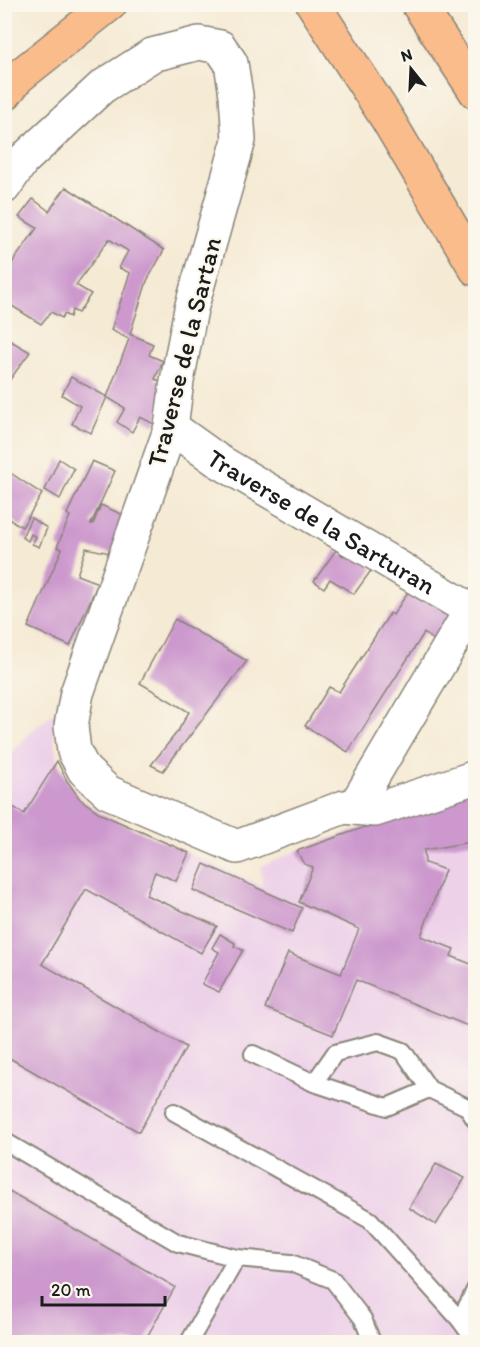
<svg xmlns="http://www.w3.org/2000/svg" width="480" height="1347" font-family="Itim,sans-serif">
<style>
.built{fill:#edd1e9}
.building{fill:#cc98cd}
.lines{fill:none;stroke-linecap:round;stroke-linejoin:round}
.service-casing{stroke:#888378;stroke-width:20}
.minor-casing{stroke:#888378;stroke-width:36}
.primary-casing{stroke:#888378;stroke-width:36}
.motorway-casing{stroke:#888378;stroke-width:36}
.service{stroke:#fff;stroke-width:16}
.minor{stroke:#fff;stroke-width:33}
.primary{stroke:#fabc8b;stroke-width:33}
.motorway{stroke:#fabc8b;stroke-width:33}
.labels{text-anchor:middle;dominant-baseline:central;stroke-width:4.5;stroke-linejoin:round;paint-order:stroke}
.street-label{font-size:26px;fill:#1c1c1c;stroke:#fbf7ec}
</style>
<rect width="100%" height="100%" fill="#fbf7ec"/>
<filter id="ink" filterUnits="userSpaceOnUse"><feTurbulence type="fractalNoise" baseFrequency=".0167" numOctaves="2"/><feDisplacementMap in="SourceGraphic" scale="12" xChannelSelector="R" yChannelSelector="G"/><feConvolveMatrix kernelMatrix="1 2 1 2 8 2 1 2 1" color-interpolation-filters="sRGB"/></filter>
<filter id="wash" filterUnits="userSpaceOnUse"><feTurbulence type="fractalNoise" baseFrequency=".008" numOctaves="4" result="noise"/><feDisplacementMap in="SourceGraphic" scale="24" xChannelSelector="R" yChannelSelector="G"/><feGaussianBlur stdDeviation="1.35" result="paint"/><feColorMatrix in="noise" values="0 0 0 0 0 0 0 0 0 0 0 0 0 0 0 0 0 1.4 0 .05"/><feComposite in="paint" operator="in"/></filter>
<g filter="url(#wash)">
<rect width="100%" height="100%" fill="#f5ead4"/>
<path class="built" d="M 60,708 L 54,738 L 57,761 L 67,781 L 80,799 L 101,814 L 262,886 L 261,866 L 297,851 L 475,788 L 475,1342 L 5,1342 L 4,761 L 36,727 Z"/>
<g id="blocks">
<g class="building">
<path d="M 66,187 L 164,250 L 147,281 L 130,334 L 153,344 L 149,355 L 163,361 L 155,379 L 165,383 L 156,425 L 140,417 L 132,432 L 117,422 L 125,408 L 107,397 L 91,433 L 72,424 L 80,406 L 62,395 L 71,377 L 107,397 L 129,339 L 111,330 L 130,273 L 119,268 L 128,251 L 109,239 L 76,285 L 91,294 L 78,313 L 72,310 L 70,317 L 64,314 L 62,318 L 51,312 L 41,324 L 4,301 L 4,274 L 37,228 L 19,217 L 33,199 L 49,211 Z"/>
<path d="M 4,337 L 30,352 L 4,388 Z"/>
<path d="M 59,459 L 74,469 L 60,499 L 45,490 Z"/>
<path d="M 92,461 L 115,471 L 91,524 L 93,524 L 101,505 L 128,517 L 115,554 L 86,548 L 77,575 L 98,583 L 70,646 L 28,627 L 62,549 L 57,547 L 70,516 L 67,514 Z"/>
<path d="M 6,470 L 42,494 L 22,527 L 11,520 L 4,530 Z"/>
<path d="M 31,518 L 47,528 L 39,547 L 32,544 L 36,537 L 31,534 L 28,541 L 22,537 Z"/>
<path d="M 345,549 L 373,568 L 354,594 L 330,579 L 324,588 L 314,581 L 336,550 L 343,556 Z"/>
<path d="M 414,583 L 460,612 L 441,645 L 424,633 L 348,752 L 305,726 L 329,687 L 339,692 L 390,613 L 393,615 Z"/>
<path d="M 175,619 L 247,661 L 163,771 L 151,765 L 178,731 L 189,712 L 140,683 Z"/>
<path d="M 57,761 L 67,781 L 80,799 L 101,814 L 189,853 L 176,881 L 155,872 L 146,895 L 217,926 L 201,953 L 86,889 L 42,964 L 186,1047 L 139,1132 L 4,1055 L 4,801 L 24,814 Z"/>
<path d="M 476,788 L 476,841 L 424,850 L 425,863 L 445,870 L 421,936 L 454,949 L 451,956 L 476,966 L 476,1002 L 468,1026 L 356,980 L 333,1035 L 265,1008 L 288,953 L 341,974 L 359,929 L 299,902 L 313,867 L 304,864 L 297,851 Z"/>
<path d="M 204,864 L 302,908 L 292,933 L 193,890 Z"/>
<path d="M 220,934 L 235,943 L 234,946 L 243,950 L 219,992 L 202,984 L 219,952 L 212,948 Z"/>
<path d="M 436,1164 L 465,1178 L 436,1225 L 409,1208 Z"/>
<path d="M 4,1188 L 175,1287 L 144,1342 L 4,1342 Z"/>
</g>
</g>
</g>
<g filter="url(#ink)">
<use href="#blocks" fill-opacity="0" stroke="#888378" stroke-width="1.5"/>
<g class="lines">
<defs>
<g id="service">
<path d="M 253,1054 L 314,1083 L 335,1053 L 378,1042 L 403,1051 L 429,1089 L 467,1107 L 476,1121"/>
<path d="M 314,1083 L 387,1107 L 429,1089"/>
<path d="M 174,1112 L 370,1220 L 460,1320 L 476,1342"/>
<path d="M 4,1141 L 178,1243 L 237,1258 L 291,1263 L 333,1280 L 363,1319 L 372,1342"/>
<path d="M 460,1320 L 476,1288"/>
<path d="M 189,1342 L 237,1258"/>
</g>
<g id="minor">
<path d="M 4,187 L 22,161 L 102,87 L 152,55 L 199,43 L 220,47 L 231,63 L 236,95 L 239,140 L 191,309 L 177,381 L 171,427 L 77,693 L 71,726 L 74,751 L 84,770 L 108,792 L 237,847 L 344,807 L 375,810 L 476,777"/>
<path id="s1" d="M 171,427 L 217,460 L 476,613"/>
<path d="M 354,808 L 471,610"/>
</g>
<path id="primary" d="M 4,95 L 18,77 L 110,4"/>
<g id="motorway">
<path d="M 313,4 L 388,120 L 476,269"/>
<path d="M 418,4 L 476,92"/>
</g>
</defs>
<use href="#service" class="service-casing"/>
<use href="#minor" class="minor-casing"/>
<use href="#primary" class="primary-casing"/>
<use href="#motorway" class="motorway-casing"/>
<use href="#service" class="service"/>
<use href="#minor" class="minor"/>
<use href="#primary" class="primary"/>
<use href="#motorway" class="motorway"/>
</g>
</g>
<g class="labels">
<g class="street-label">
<text transform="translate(184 352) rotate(-76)">Traverse de la Sartan</text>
<text stroke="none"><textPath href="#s1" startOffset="178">Traverse de la Sarturan</textPath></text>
</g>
</g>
<rect width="480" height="1347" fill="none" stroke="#fbf7ec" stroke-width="24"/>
<g transform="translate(411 69) rotate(342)" stroke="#fbf7ec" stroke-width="4.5" paint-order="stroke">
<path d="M0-4.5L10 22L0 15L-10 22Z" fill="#1c1c1c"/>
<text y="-9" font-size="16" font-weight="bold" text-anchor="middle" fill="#1c1c1c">N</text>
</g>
<path d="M42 1296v9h123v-9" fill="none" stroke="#1c1c1c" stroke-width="3"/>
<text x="51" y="1296" font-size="18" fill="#1c1c1c" stroke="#fbf7ec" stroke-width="4.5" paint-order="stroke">20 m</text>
</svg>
